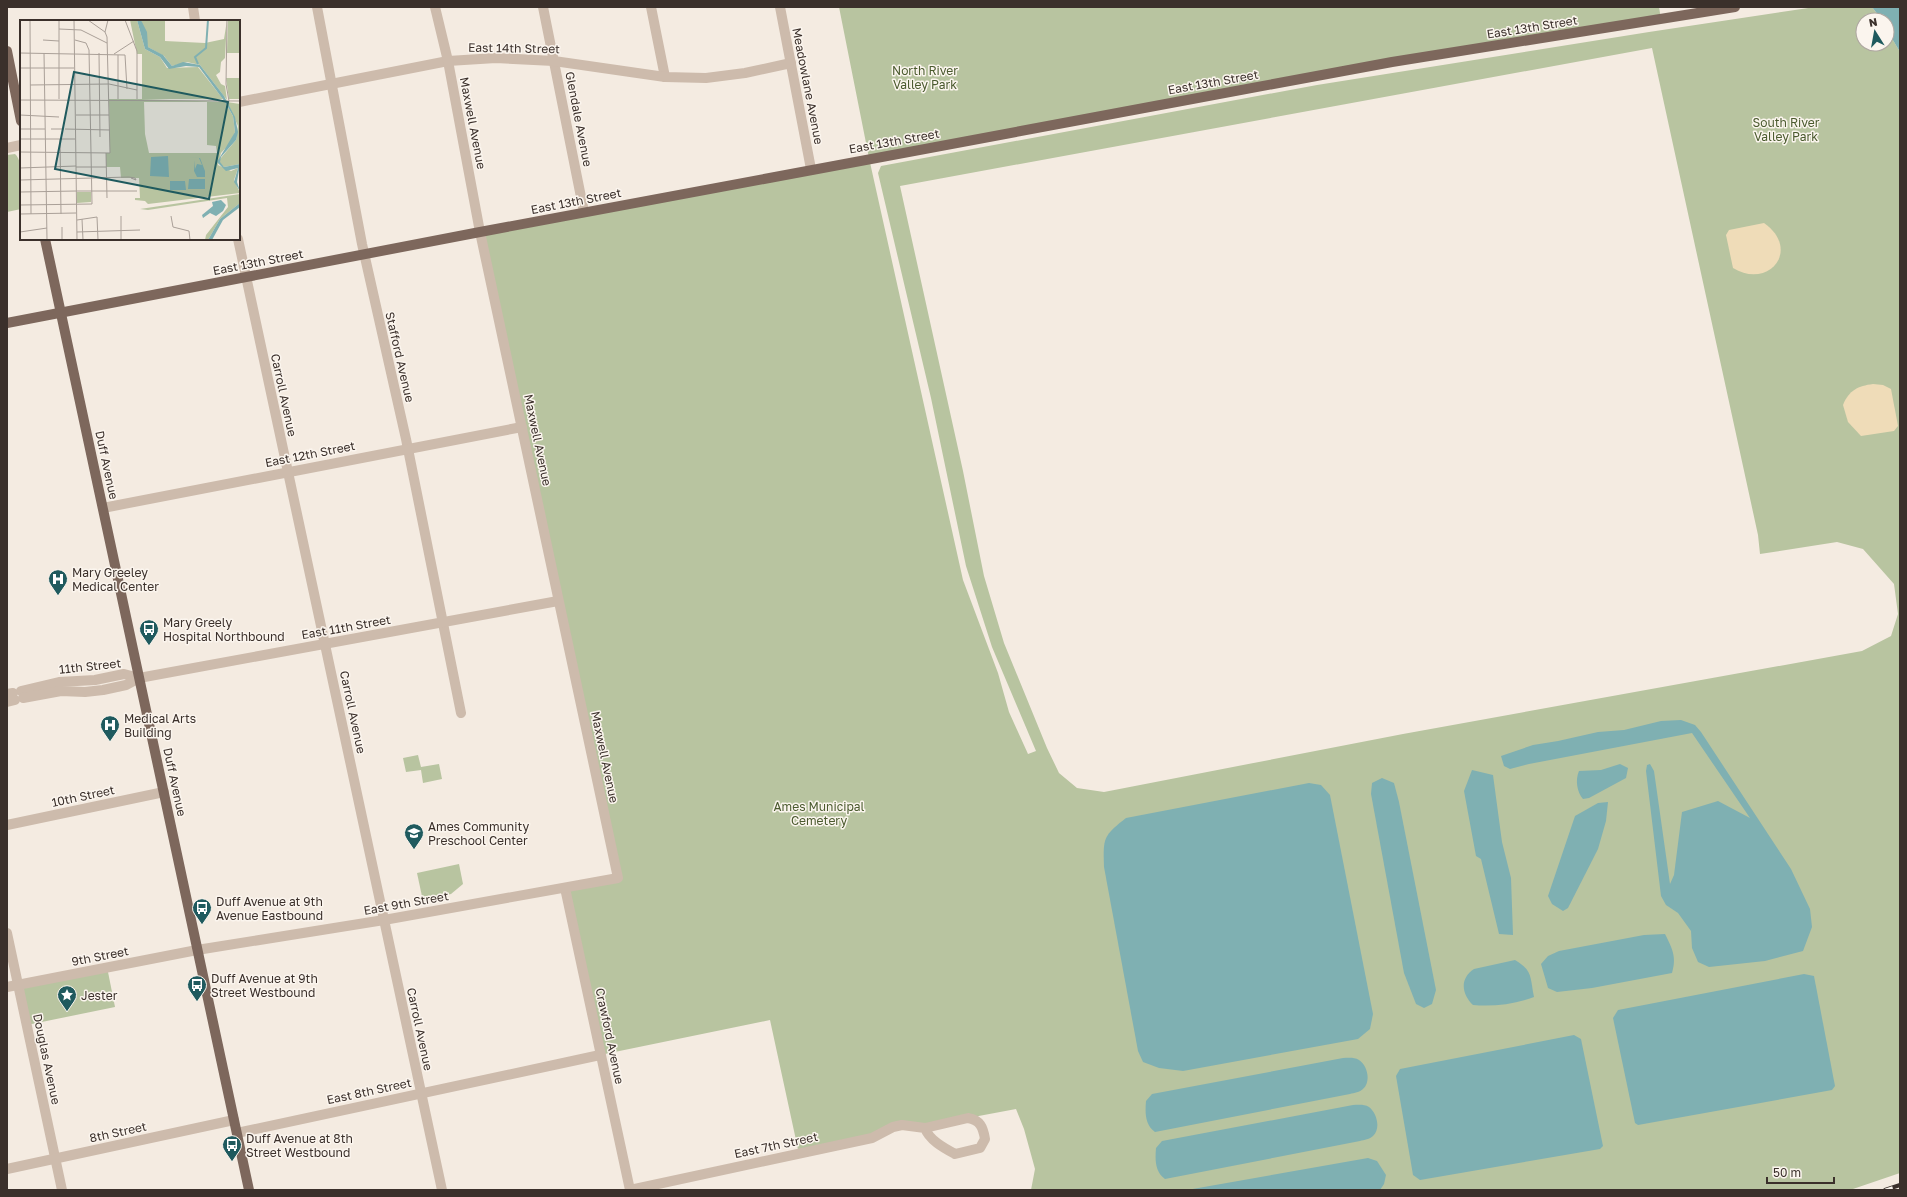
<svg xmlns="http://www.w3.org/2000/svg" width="1907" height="1197" font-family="'Golos Text',sans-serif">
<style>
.green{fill:#b8c4a0;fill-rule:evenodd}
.sand{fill:#efdcb8}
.water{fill:#7fb0b2}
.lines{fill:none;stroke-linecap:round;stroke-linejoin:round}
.minor{stroke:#cdbbac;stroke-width:10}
.major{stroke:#7d675c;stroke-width:10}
.rail-casing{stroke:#3b302b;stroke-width:4}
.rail{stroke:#fbf5ee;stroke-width:2.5;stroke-dasharray:8;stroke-linecap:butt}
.labels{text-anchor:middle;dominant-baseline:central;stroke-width:3;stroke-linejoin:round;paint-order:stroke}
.street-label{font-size:12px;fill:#3b302b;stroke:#fbf5ee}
.park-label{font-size:12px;fill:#4a5a2e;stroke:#fbf5ee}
.poi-label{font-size:12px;fill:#3b302b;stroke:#fbf5ee;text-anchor:start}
.inset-river{fill:none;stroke:#7fb0b2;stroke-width:2}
.inset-road{fill:none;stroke:#aaa098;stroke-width:1}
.view{fill:#1f5a5e;fill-opacity:0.15;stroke:#1f5a5e;stroke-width:2}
.inset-edge{fill:none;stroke:#3b302b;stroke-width:2}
</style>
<rect width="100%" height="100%" fill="#f4ebe1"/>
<g class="green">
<path d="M 839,7 L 1659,7 L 1661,19 L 869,158 L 963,580 L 998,673 L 1009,712 L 1028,754 L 1036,751 L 992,647 L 966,566 L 931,398 L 878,173 L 881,166 L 1317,85 L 1649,32 L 1815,7 L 1872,7 L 1882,20 L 1863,20 L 1863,44 L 1887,44 L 1887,30 L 1900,52 L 1900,1173 L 1850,1190 L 1031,1190 L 1035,1169 L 1024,1129 L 1016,1109 L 968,1118 L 914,1125 L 799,1154 L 770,1020 L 600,1055 L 565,888 L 617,878 L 480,232 L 869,158 ZM 1652,48 L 1758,535 L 1760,554 L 1837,542 L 1863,549 L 1894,584 L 1898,614 L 1891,636 L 1862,651 L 1403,734 L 1104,792 L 1077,788 L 1059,773 L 1047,748 L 1004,643 L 984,576 L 963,471 L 900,186 Z"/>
<path d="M 15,154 C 25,162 21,197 21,209 L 7,212 L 7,155 Z"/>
<path d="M 418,755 L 421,767 L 439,764 L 442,779 L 423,783 L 421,770 L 406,772 L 403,758 Z"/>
<path d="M 459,864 L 463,884 L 451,894 L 423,901 L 417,873 Z"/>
<path d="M 107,967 L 115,1007 L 27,1025 L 18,984 Z"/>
</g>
<g class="sand">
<path d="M 1764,223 C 1802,250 1768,290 1733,268 L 1726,235 L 1729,230 Z"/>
<path d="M 1873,384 L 1883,385 L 1891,389 L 1898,426 L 1894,431 L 1861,436 L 1848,422 L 1843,405 C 1849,390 1858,386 1873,384 Z"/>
</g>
<g class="water">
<path d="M 1872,7 L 1900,7 L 1900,52 L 1887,30 L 1887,20 L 1882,20 Z"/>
<path d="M 1681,720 L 1695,725 L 1701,732 L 1791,869 L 1810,909 L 1812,927 L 1803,951 L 1765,961 L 1709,967 L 1698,962 L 1692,948 L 1691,931 L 1678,913 L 1666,905 L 1661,896 L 1646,771 L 1647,765 L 1650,764 L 1654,771 L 1670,884 L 1674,875 L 1682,812 L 1718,801 L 1750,818 L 1692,733 L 1529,764 L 1510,769 L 1504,766 L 1501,756 L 1533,745 L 1558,741 L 1598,732 L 1624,730 L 1661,721 Z"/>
<path d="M 1620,764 L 1628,768 L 1626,778 L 1589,798 L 1583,799 C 1577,792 1575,780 1579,771 L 1601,770 Z"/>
<path d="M 1472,770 L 1493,775 L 1502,842 L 1511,878 L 1513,935 L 1499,934 L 1481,859 L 1476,856 L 1464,791 Z"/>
<path d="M 1382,778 L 1394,783 L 1399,802 L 1436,990 L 1432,1004 L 1424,1008 L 1416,1004 L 1404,973 L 1371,794 L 1372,783 Z"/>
<path d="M 1309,783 L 1321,785 L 1330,795 L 1373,1014 L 1370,1029 L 1358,1039 L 1183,1071 L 1159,1068 L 1143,1062 L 1138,1051 L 1104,867 C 1103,838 1103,836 1126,818 Z"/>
<path d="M 1608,802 L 1606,821 L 1598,849 L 1568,908 L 1563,911 L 1552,904 L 1548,896 L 1575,816 L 1598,803 Z"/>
<path d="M 1665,934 C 1672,948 1677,957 1672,973 L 1592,988 L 1557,992 L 1548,988 L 1541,964 L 1548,956 L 1559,951 L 1644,935 Z"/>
<path d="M 1515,960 C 1533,971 1530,977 1534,997 C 1515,1004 1493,1007 1473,1005 C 1462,994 1459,979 1474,969 Z"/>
<path d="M 1804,974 L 1814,976 L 1835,1086 L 1832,1090 L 1638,1125 L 1635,1123 L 1613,1018 L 1618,1010 Z"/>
<path d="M 1574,1035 L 1581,1039 L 1603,1146 L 1600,1149 L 1420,1180 L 1413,1175 L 1396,1076 L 1400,1069 Z"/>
<path d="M 1343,1058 C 1348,1058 1354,1057 1359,1060 C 1368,1066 1371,1082 1363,1089 C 1360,1092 1354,1093 1350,1094 L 1155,1132 C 1145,1125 1145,1113 1146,1101 L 1152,1094 Z"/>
<path d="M 1353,1105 C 1358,1105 1364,1104 1369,1107 C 1377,1113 1381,1129 1373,1136 C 1370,1139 1364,1140 1360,1141 L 1165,1179 C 1155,1172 1155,1160 1156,1148 L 1162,1141 Z"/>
<path d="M 1368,1158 L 1377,1161 L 1386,1175 L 1384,1184 L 1380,1190 L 1187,1190 Z"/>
</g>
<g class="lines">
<g class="minor">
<path d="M 193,7 L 195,21"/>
<path d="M 317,7 L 362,244 L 406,439 L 461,713"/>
<path d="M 543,7 L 584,212"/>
<path d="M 651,7 L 665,77"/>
<path d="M 780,7 L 811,169"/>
<path d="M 239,102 L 448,61 L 496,58 L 554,61 L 665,77 L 706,78 L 745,73 L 791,63"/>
<path d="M 7,148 L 21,145"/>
<path d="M 238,239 L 442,1190"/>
<path d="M 103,508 L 522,427"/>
<path d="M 21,691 L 59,682 L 95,680 L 124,674 L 139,678"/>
<path d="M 7,694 L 13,693"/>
<path d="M 23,698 L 61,691 L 85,692 L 103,690 L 126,685 L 139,678 L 558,601"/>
<path d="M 7,702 L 15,700"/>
<path d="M 7,825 L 164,792"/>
<path d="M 565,888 L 630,1190"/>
<path d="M 7,933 L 62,1190"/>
<path d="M 7,987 L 197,950 L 384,920 L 618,878 L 480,232 L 448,61 L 435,7"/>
<path d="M 237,1133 L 600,1055"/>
<path d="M 7,1169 L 234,1120"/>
<path d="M 630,1190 L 872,1138 L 893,1127 L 902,1125 L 925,1128 L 968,1118 C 980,1120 983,1127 985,1139 L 980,1148 L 955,1154 C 944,1148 929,1140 925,1128"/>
</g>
<g class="major">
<path d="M 7,51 L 21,121"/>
<path d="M 45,239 L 249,1190"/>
<path d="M 7,323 L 480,232 L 1187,100 L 1392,62 L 1735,7"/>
</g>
<defs>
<path id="rail" d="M 1885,1190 L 1900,1185"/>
</defs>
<use href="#rail" class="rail-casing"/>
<use href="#rail" class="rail"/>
</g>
<defs>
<symbol id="hospital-pin" viewBox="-11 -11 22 30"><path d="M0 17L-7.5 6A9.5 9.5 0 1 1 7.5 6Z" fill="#1f5a5e" stroke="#fbf5ee"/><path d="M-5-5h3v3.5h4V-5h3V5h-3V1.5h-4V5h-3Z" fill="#fff"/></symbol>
<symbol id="bus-pin" viewBox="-11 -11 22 30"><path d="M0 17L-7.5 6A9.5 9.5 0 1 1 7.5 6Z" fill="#1f5a5e" stroke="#fbf5ee"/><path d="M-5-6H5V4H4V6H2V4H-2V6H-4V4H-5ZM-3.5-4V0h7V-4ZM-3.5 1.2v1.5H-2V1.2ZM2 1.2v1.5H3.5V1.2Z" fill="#fff"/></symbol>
<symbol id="school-pin" viewBox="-11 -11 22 30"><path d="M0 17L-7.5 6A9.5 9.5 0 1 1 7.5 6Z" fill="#1f5a5e" stroke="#fbf5ee"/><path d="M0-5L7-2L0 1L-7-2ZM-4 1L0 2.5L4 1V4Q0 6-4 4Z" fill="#fff"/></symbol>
<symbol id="sight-pin" viewBox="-11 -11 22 30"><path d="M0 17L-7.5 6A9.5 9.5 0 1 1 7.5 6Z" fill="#1f5a5e" stroke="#fbf5ee"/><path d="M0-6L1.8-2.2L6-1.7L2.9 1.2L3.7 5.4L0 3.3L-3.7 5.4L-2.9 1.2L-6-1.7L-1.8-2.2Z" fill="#fff"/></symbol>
</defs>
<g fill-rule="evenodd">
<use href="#hospital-pin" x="47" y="568" width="22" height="30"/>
<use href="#bus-pin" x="138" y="618" width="22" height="30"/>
<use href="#hospital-pin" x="99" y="714" width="22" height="30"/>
<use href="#school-pin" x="403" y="822" width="22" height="30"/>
<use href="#bus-pin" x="191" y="897" width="22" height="30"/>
<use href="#bus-pin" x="186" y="974" width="22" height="30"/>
<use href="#sight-pin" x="56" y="984" width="22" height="30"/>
<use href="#bus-pin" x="221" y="1134" width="22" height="30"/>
</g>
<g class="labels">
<g class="street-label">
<text transform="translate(1532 27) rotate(-9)">East 13th Street</text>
<text transform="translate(514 48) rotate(1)">East 14th Street</text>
<text transform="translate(1213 82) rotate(-10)">East 13th Street</text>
<text transform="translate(808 86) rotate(79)">Meadowlane Avenue</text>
<text transform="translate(579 119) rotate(79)">Glendale Avenue</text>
<text transform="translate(473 123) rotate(79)">Maxwell Avenue</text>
<text transform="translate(894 141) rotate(-10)">East 13th Street</text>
<text transform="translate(576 201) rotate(-11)">East 13th Street</text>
<text transform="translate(258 262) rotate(-11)">East 13th Street</text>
<text transform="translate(400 357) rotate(77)">Stafford Avenue</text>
<text transform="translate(284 395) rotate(78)">Carroll Avenue</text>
<text transform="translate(538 440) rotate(78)">Maxwell Avenue</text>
<text transform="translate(310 454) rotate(-11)">East 12th Street</text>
<text transform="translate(107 465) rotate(78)">Duff Avenue</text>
<text transform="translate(346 627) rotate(-10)">East 11th Street</text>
<text transform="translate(90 666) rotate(-6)">11th Street</text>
<text transform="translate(353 712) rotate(78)">Carroll Avenue</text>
<text transform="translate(605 757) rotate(78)">Maxwell Avenue</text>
<text transform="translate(175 782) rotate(78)">Duff Avenue</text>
<text transform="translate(83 796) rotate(-12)">10th Street</text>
<text transform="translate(406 903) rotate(-10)">East 9th Street</text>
<text transform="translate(100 956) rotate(-11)">9th Street</text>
<text transform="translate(420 1029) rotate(78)">Carroll Avenue</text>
<text transform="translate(610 1036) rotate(78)">Crawford Avenue</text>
<text transform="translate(47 1059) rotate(78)">Douglas Avenue</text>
<text transform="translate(369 1091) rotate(-12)">East 8th Street</text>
<text transform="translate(118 1132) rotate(-12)">8th Street</text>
<text transform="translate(776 1145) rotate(-12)">East 7th Street</text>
</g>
<g class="park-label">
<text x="925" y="70">North River<tspan x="925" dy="14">Valley Park</tspan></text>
<text x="1786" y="122">South River<tspan x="1786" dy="14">Valley Park</tspan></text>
<text x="819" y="806">Ames Municipal<tspan x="819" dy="14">Cemetery</tspan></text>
</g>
<g class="poi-label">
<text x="72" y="572">Mary Greeley<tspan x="72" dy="14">Medical Center</tspan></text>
<text x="163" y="622">Mary Greely<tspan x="163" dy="14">Hospital Northbound</tspan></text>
<text x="124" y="718">Medical Arts<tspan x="124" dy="14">Building</tspan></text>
<text x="428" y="826">Ames Community<tspan x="428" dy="14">Preschool Center</tspan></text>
<text x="216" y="901">Duff Avenue at 9th<tspan x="216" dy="14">Avenue Eastbound</tspan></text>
<text x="211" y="978">Duff Avenue at 9th<tspan x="211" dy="14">Street Westbound</tspan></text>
<text x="81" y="995">Jester</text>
<text x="246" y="1138">Duff Avenue at 8th<tspan x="246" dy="14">Street Westbound</tspan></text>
</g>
</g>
<g transform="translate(20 20)">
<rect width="220" height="220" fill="#f4ebe1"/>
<path d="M 110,0 L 117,0 L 125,29 L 140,37 L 147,48 L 178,47 L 203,79 L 122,79 L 205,82 L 213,96 L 215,112 L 211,122 L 201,133 L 198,145 L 211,151 L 218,148 L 214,160 L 220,173 L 128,184 L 125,181 L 115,180 L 115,178 L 120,178 L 119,158 L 101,158 L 100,147 L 86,147 L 86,133 L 90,133 L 89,79 L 122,79 L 122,34 L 117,34 ZM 124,82 L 187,82 L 187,125 L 196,126 L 197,133 L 129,133 L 125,114 ZM 121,0 L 145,0 L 145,21 L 185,23 L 204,19 L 207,0 L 205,38 L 201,42 L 200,52 L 196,55 L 201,64 L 205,66 L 207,80 L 180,45 L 167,42 L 152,46 L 144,36 L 128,27 ZM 208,0 L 220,0 L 220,33 L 207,33 ZM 206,58 L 220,58 L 220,79 L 209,79 ZM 207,82 L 220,84 L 220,144 L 204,147 L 200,144 L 200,139 L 216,120 L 218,106 ZM 57,172 L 71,172 L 71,182 L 57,183 ZM 220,174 L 220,183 L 200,199 L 188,220 L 185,220 L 186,215 L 208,187 L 207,178 L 128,190 L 120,189 Z" fill="#b8c4a0" fill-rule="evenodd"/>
<path d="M 117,0 L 121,0 L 127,12 L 128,27 L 143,35 L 152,46 L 163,42 L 180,45 L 204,76 L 215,97 L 218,112 L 216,120 L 201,137 L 200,142 L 204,147 L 220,144 L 217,162 L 220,171 L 214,162 L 218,148 L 206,151 L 197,142 L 215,112 L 213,96 L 205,82 L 179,47 L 166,46 L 149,49 L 140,37 L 125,29 ZM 148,136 L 149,157 L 130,156 L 131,137 ZM 163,137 L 180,138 L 185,151 L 185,157 L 177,157 L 174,151 L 175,140 L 175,149 L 177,144 L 182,145 L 179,138 ZM 185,159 L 185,169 L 168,169 L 169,159 ZM 150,161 L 165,161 L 166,170 L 150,170 ZM 201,180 L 206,185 L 203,191 L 196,196 L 190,193 L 183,198 L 182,195 L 193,186 L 192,182 ZM 220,183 L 220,187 L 203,200 L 192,220 L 188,220 L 200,199 Z" fill="#7fb0b2"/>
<path class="inset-river" d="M 178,44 L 175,37 L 186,28 L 188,0"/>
<path class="inset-road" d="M 10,0 L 11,194M 39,0 L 39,79M 54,0 L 57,220M 105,0 L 117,31 L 117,79M 207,0 L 206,64 L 209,81M 39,9 L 61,10 L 87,23M 85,12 L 88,0M 23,20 L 39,21M 0,33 L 105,35 L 107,69M 24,33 L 27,220M 79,33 L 80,117M 94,34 L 114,21M 98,35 L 98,79M 0,48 L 54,48M 10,65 L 89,64 L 117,70M 0,80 L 220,81M 0,95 L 39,97M 56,95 L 89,95M 0,109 L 25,109M 31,109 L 44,109M 45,109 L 90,110M 0,119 L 55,119M 40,119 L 41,194M 0,132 L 90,133 L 87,17 L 85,12 L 68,0M 86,133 L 87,178M 56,147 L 86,147M 0,148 L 56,146M 0,160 L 109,157 L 115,158 L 116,160 L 111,158M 56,171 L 117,171M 0,172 L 56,171M 0,185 L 72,184 L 69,30 L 66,23 L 55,20M 0,194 L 56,193M 101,196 L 101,220M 151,196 L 153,207 L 169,211 L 170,220M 62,199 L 63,220M 57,200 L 77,197 L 78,220M 42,207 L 42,220M 0,212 L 27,208M 57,212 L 120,210"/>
<path class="view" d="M 54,52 L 208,82 L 189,179 L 35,149 Z"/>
<rect width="220" height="220" class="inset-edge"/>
</g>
<rect width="1907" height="1197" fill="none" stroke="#3b302b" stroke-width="16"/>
<g transform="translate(1875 32) rotate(349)"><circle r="19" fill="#fbf5ee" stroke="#aea6a0"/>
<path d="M0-3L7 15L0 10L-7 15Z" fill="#1f5a5e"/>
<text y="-6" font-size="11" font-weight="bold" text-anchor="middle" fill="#3b302b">N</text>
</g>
<path d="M1767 1177v6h67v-6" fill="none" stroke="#3b302b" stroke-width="2"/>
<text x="1773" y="1177" font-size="12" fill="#3b302b" stroke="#fbf5ee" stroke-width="3" paint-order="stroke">50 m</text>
</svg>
